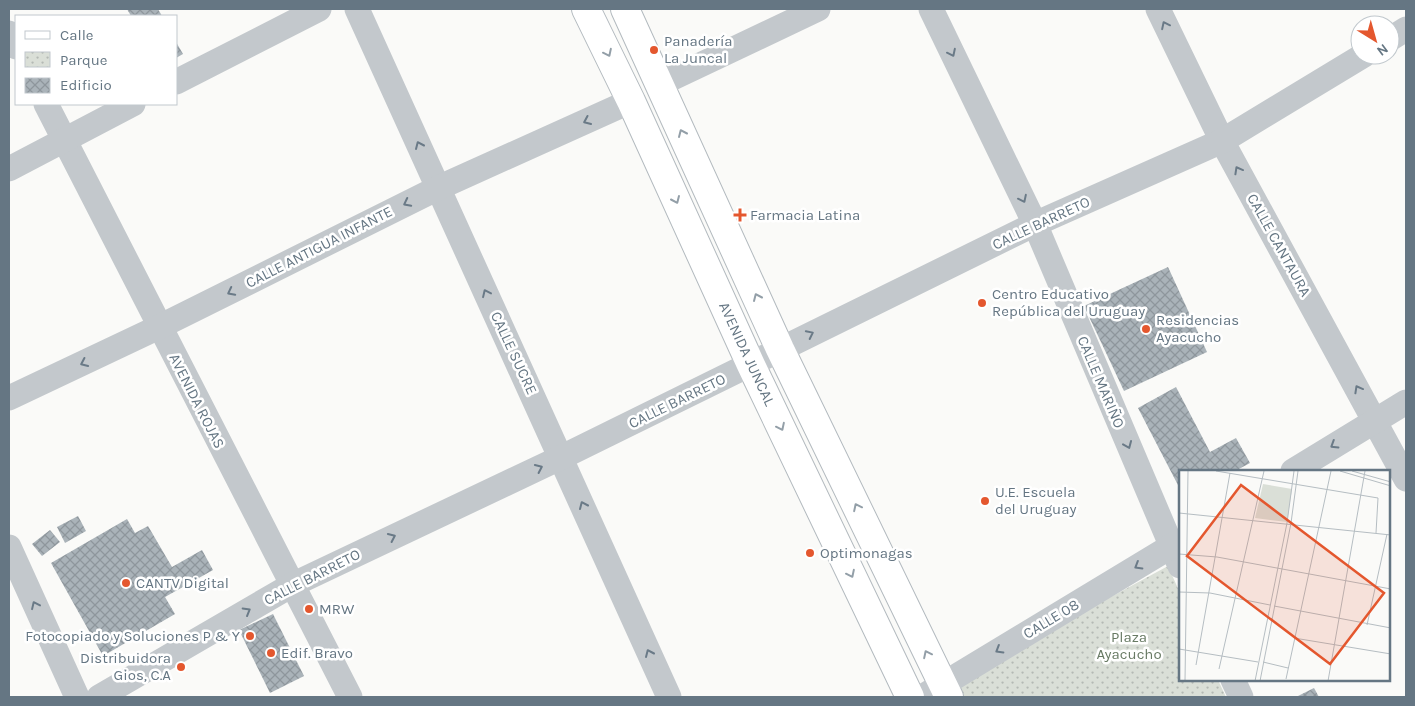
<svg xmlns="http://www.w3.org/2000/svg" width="1415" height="706" font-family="Karla,sans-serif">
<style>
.park{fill:url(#park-dots)}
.building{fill:url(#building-cross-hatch)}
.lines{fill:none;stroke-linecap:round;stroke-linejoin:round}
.secondary-casing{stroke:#b3babf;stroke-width:30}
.street{stroke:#c3c8cc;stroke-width:25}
.secondary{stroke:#fff;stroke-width:28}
.oneway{stroke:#6a7a87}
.oneway2{stroke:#939fa8}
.poi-dot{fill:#e4572e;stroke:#fff;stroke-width:2}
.labels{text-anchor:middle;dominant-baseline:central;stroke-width:5;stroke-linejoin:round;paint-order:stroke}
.poi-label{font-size:15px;fill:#657683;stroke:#fff;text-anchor:start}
.street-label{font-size:15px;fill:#657683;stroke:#fff}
.park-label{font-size:15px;fill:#687a64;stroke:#fff}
.inset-road{fill:none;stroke:#b5bdc2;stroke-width:1}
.view{fill:#e4572e;fill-opacity:0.15;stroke:#e4572e;stroke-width:2.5}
.inset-edge{fill:none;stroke:#657683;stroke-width:2.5}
</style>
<defs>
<pattern id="park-dots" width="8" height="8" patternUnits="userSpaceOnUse" patternTransform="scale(1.25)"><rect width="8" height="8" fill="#dadfd7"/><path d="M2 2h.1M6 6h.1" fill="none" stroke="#b4b9b4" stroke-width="1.8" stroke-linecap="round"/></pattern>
<pattern id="building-cross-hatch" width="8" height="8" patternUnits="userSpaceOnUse" patternTransform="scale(1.25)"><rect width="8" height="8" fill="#aab3b9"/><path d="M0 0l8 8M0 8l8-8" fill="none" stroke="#8e969c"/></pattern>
</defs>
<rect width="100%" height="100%" fill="#fafaf8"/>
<path class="park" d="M 1168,566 L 1180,593 L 1180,680 L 1218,680 L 1226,697 L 952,697 L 946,686 Z"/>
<g class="building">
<path d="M 127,9 L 158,9 L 162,16 L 131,16 Z"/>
<path d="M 176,42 L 183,54 L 176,58 Z"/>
<path d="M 1168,267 L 1207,352 L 1124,391 L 1084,306 Z"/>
<path d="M 1176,387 L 1210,452 L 1236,438 L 1250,463 L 1235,471 L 1180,471 L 1180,489 L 1138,408 Z"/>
<path d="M 78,516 L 86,531 L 65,543 L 57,527 Z"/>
<path d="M 127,519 L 135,533 L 148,526 L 172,567 L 202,550 L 213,570 L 165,597 L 175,614 L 103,656 L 51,563 Z"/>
<path d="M 50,530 L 60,542 L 42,556 L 32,544 Z"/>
<path d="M 273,614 L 304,676 L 270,693 L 239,630 Z"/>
<path d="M 1314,688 L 1319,697 L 1296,697 Z"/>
</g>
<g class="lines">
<defs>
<g id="secondary">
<path d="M 586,9 L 631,101 L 751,365 L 910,697"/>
<path d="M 625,9 L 780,349 L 949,697"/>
</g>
</defs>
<use href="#secondary" class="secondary-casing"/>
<g class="street">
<path d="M 357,9 L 669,697"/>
<path d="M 931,9 L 1035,224 L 1180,566"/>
<path d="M 1158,9 L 1222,141 L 1406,479"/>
<path d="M 9,33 L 16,47"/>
<path d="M 1390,39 L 1406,29"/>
<path d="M 176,82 L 319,9"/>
<path d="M 660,84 L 818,9"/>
<path d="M 46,104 L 350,697"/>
<path d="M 9,169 L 133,104"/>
<path d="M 9,398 L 159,327 L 438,188 L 631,101"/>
<path d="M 1293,471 L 1406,402"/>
<path d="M 9,547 L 77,697"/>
<path d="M 1233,680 L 1241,697"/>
<path d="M 99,697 L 292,585 L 562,457 L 1035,224 L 1222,141 L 1364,55"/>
<path d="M 922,697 L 1180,541"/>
</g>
<use href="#secondary" class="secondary"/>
</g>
<defs><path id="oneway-chevron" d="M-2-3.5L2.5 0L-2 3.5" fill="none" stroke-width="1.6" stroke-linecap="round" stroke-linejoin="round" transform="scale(1.25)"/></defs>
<g class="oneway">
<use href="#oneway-chevron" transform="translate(1165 25) rotate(-116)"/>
<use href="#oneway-chevron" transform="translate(952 53) rotate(64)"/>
<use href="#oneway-chevron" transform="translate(587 121) rotate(156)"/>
<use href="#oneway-chevron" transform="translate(419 145) rotate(-114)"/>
<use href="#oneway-chevron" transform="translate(1238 170) rotate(-119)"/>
<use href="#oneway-chevron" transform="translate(1023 199) rotate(64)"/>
<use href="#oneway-chevron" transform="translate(407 203) rotate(153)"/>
<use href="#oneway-chevron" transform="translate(231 292) rotate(153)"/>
<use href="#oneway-chevron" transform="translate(486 293) rotate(-115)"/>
<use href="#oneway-chevron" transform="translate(810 334) rotate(-26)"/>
<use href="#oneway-chevron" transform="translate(84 363) rotate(155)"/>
<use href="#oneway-chevron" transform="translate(1358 389) rotate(-119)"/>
<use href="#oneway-chevron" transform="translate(1128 445) rotate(67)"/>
<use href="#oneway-chevron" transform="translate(1334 445) rotate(148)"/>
<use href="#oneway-chevron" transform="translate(539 468) rotate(-25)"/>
<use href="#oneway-chevron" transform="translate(583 505) rotate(-114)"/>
<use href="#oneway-chevron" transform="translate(392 537) rotate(-25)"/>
<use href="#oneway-chevron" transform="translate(1138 566) rotate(149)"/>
<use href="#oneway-chevron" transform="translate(35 605) rotate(-115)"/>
<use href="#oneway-chevron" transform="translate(247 611) rotate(-30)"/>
<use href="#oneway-chevron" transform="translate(999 650) rotate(149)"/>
<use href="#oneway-chevron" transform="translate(649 653) rotate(-114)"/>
</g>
<g class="oneway2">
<use href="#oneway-chevron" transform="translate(608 53) rotate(64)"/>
<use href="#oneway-chevron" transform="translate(682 133) rotate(-114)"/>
<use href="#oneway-chevron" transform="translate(676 200) rotate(66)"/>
<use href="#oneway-chevron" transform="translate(757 297) rotate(-114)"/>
<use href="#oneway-chevron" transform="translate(781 427) rotate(64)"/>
<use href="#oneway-chevron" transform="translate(857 507) rotate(-116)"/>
<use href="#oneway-chevron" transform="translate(851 574) rotate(64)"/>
<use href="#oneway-chevron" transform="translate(927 654) rotate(-116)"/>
</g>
<g class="poi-dot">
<circle cx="654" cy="50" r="5"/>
<path d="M737.5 207.5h5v5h5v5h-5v5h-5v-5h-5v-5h5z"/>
<circle cx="982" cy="303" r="5"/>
<circle cx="1146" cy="329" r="5"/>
<circle cx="985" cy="501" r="5"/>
<circle cx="810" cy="553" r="5"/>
<circle cx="126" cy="583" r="5"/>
<circle cx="309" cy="609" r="5"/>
<circle cx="250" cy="636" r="5"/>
<circle cx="271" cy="653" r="5"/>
<circle cx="181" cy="667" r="5"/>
</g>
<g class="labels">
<g class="poi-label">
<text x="664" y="41">Panadería<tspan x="664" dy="17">La Juncal</tspan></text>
<text x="750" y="215">Farmacia Latina</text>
<text x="992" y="294">Centro Educativo<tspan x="992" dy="17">República del Uruguay</tspan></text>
<text x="1156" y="320">Residencias<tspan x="1156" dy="17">Ayacucho</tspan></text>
<text x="995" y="492">U.E. Escuela<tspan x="995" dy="17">del Uruguay</tspan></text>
<text x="820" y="553">Optimonagas</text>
<text x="136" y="583">CANTV Digital</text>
<text x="319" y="609">MRW</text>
<text x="240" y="636" text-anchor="end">Fotocopiado y Soluciones P &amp; Y</text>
<text x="281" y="653">Edif. Bravo</text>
<text x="171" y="658" text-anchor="end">Distribuidora<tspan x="171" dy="17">Gios, C.A</tspan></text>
</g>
<g class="street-label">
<text transform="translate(1041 223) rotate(-25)">CALLE BARRETO</text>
<text transform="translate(1279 245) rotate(61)">CALLE CANTAURA</text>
<text transform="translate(319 247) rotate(-27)">CALLE ANTIGUA INFANTE</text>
<text transform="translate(514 353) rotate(65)">CALLE SUCRE</text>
<text transform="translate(747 354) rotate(65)">AVENIDA JUNCAL</text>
<text transform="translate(1101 382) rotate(67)">CALLE MARIÑO</text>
<text transform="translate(197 401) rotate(63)">AVENIDA ROJAS</text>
<text transform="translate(677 401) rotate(-26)">CALLE BARRETO</text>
<text transform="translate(312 577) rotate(-27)">CALLE BARRETO</text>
<text transform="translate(1051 619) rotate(-31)">CALLE 08</text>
</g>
<g class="park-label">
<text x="1129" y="637">Plaza<tspan x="1129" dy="17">Ayacucho</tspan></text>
</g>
</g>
<g transform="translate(1179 470)">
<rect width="211" height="211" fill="#fafaf8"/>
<path d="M 84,14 L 113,19 L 108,52 L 76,48 Z" fill="#dadfd7"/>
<path class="inset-road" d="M 37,1 L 199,28 L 197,63M 161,1 L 212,16M 173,1 L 212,12M 0,43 L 212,65M 0,84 L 38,87 L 212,119M 0,122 L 31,123 L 91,135M 95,136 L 212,158M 188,155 L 208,64M 115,168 L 212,184M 0,179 L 79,192M 84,192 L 109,198M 17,195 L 51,3M 40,199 L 85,1M 107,209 L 152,1M 6,211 L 9,1M 76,211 L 108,53 L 115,1M 81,211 L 112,53 L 119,1M 149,211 L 186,1"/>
<path class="view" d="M 62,15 L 205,123 L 151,194 L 8,86 Z"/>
<rect width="211" height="211" class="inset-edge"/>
</g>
<rect width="1415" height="706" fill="none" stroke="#657683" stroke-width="20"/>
<rect x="15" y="15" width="162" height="90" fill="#ffffff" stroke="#c1c8cd"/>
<rect x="25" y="31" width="25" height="8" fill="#ffffff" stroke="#c1c8cd"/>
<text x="60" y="40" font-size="15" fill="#657683">Calle</text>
<rect x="25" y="52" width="25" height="15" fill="url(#park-dots)" stroke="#c1c8cd"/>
<text x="60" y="65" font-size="15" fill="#657683">Parque</text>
<rect x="25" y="78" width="25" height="15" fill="url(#building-cross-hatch)" stroke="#c1c8cd"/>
<text x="60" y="90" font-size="15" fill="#657683">Edificio</text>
<g transform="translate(1375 40) rotate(143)"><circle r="24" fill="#ffffff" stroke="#c1c8cd"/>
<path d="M0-4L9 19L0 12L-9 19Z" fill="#e4572e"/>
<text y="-8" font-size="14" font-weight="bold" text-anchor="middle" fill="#657683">N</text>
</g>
</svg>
